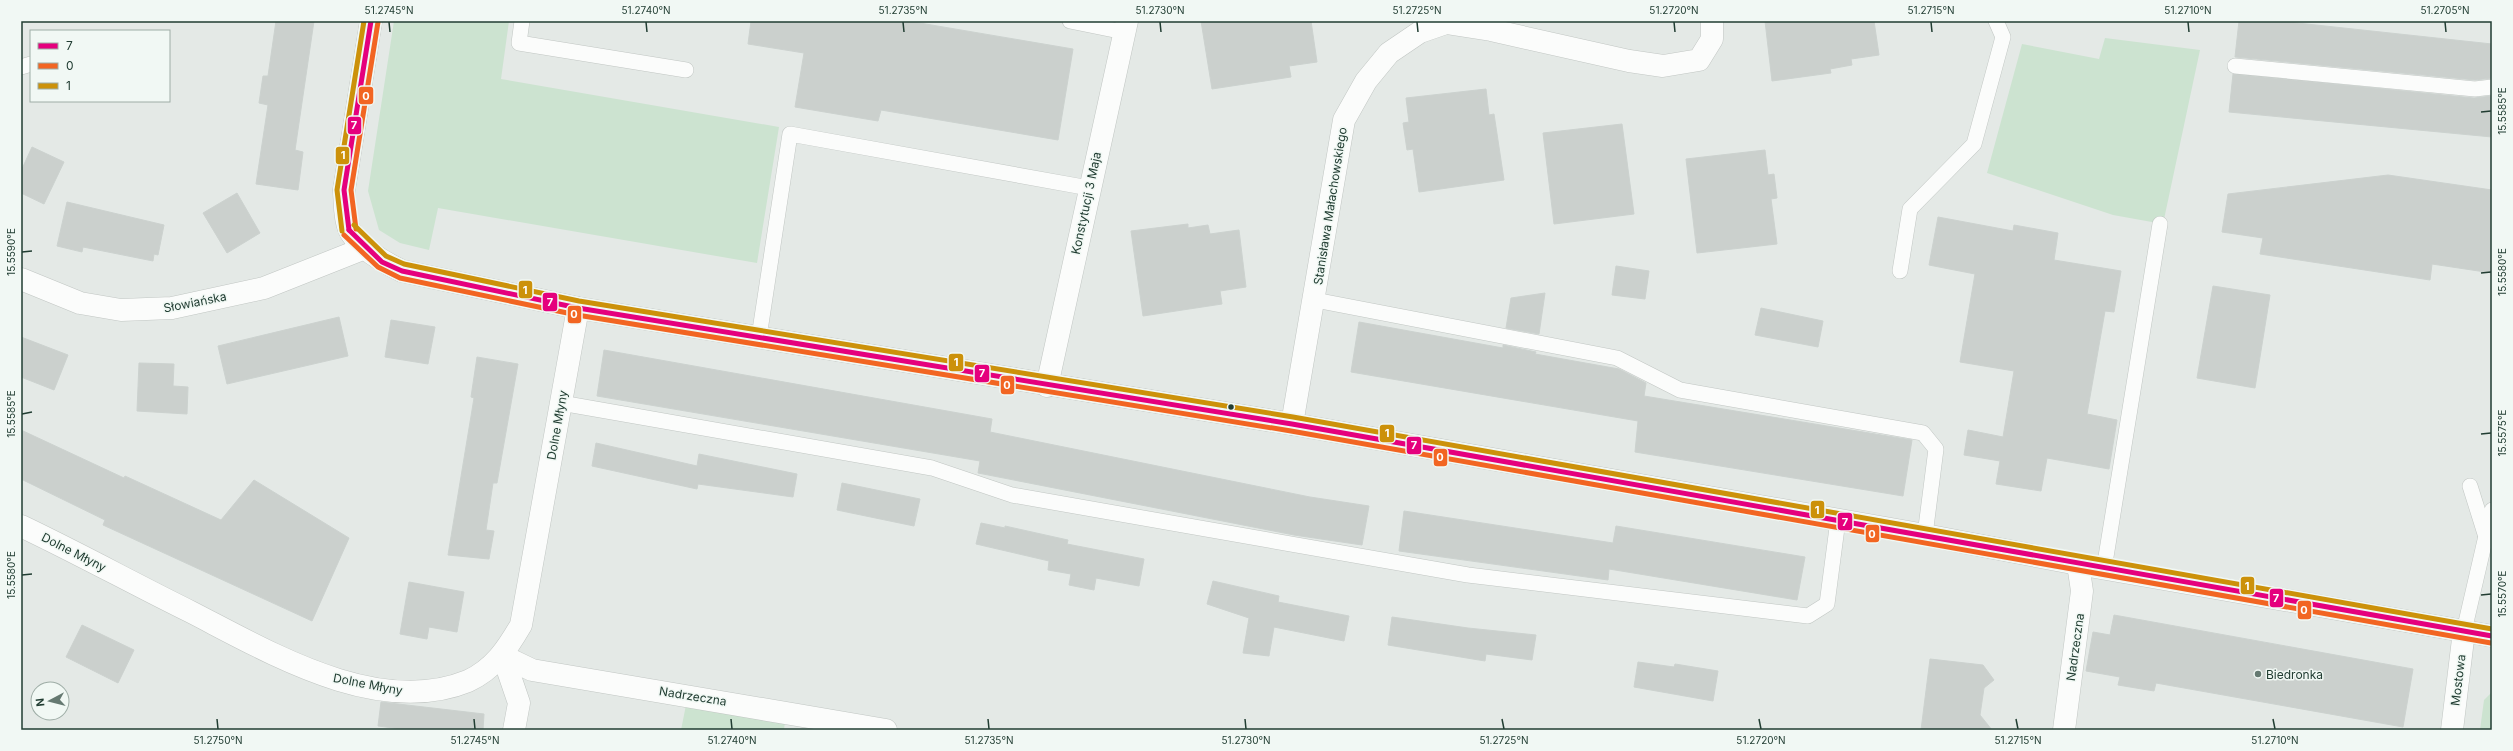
<svg xmlns="http://www.w3.org/2000/svg" width="2513" height="751" font-family="Inter,sans-serif">
<style>
.green{fill:#cce3d0}
.building{fill:#cbd0cd;stroke:#ccd2cf}
.lines{fill:none;stroke-linecap:round;stroke-linejoin:round}
.service-casing{stroke:#c1c6c3;stroke-width:16}
.minor-casing{stroke:#c1c6c3;stroke-width:23}
.tertiary-casing{stroke:#c1c6c3;stroke-width:23}
.service{stroke:#fbfcfb;stroke-width:15}
.minor{stroke:#fbfcfb;stroke-width:22}
.tertiary{stroke:#fbfcfb;stroke-width:22}
.bus-1-casing{stroke:#f1f8f4;stroke-width:8}
.bus-2-casing{stroke:#f1f8f4;stroke-width:8}
.bus-3-casing{stroke:#f1f8f4;stroke-width:8}
.bus-1{stroke:#e5007d;stroke-width:5}
.bus-2{stroke:#f26522;stroke-width:5}
.bus-3{stroke:#cc910a;stroke-width:5}
.ticks{fill:none;stroke:#213d32;stroke-width:1.5}
.bus-dot{fill:#213d32;stroke:#f1f8f4;stroke-width:1.5}
.poi-dot{fill:#657971;stroke:#f1f8f4;stroke-width:1.5}
.labels{text-anchor:middle;dominant-baseline:central;stroke-width:3;stroke-linejoin:round;paint-order:stroke}
.street-label{font-size:12px;fill:#213d32;stroke:#f1f8f4}
.poi-label{font-size:12px;fill:#213d32;stroke:#f1f8f4;text-anchor:start}
.line-badge{stroke:#f1f8f4;stroke-width:1.5}
.badge-label{font-size:11px;text-anchor:middle;font-weight:bold;fill:#fff}
.neatline{fill:none;stroke:#213d32;stroke-width:1.5}
.ticks-label{font-size:10px;text-anchor:middle;fill:#213d32}
</style>
<rect width="100%" height="100%" fill="#e4e9e6"/>
<g class="green">
<path d="M 394,21 L 509,21 L 501,79 L 779,127 L 757,263 L 438,208 L 429,250 L 400,243 L 379,230 L 368,191 Z"/>
<path d="M 2105,38 L 2200,50 L 2163,224 L 2113,215 L 1987,173 L 2022,44 L 2099,59 Z"/>
<path d="M 2492,692 L 2492,730 L 2480,730 L 2484,700 Z"/>
<path d="M 688,695 L 786,712 L 784,730 L 681,730 Z"/>
</g>
<g class="building">
<path d="M 276,21 L 314,21 L 295,150 L 303,152 L 298,190 L 256,184 L 268,105 L 259,103 L 263,76 L 268,76 Z"/>
<path d="M 751,21 L 908,21 L 1073,49 L 1058,140 L 881,110 L 878,121 L 795,107 L 804,53 L 748,44 Z"/>
<path d="M 1201,21 L 1311,21 L 1317,62 L 1289,66 L 1291,77 L 1212,89 Z"/>
<path d="M 1765,21 L 1874,21 L 1879,55 L 1851,59 L 1852,65 L 1830,69 L 1831,73 L 1772,81 Z"/>
<path d="M 2239,21 L 2279,21 L 2492,44 L 2492,78 L 2475,80 L 2235,57 Z"/>
<path d="M 2233,74 L 2474,98 L 2492,96 L 2492,137 L 2229,112 Z"/>
<path d="M 1486,89 L 1489,115 L 1494,114 L 1504,180 L 1419,192 L 1413,149 L 1407,150 L 1403,123 L 1409,122 L 1406,98 Z"/>
<path d="M 1622,124 L 1634,214 L 1554,224 L 1543,133 Z"/>
<path d="M 32,147 L 64,162 L 44,204 L 21,193 L 21,171 Z"/>
<path d="M 1765,150 L 1768,175 L 1774,174 L 1777,198 L 1771,199 L 1777,244 L 1697,253 L 1686,159 Z"/>
<path d="M 2388,175 L 2492,190 L 2492,273 L 2432,264 L 2430,280 L 2260,254 L 2263,238 L 2222,232 L 2228,194 Z"/>
<path d="M 237,193 L 260,233 L 227,253 L 203,213 Z"/>
<path d="M 67,202 L 164,225 L 158,255 L 154,254 L 153,261 L 83,247 L 82,252 L 57,246 Z"/>
<path d="M 1938,217 L 2013,231 L 2014,225 L 2058,233 L 2054,260 L 2121,271 L 2114,312 L 2105,311 L 2087,414 L 2117,420 L 2109,469 L 2047,458 L 2041,491 L 1996,484 L 2000,461 L 1964,455 L 1968,430 L 2003,437 L 2014,371 L 1960,362 L 1975,274 L 1929,265 Z"/>
<path d="M 1188,224 L 1188,228 L 1208,225 L 1210,234 L 1239,230 L 1246,287 L 1220,291 L 1222,304 L 1143,316 L 1131,231 Z"/>
<path d="M 1616,266 L 1649,271 L 1645,299 L 1612,295 Z"/>
<path d="M 2213,286 L 2270,295 L 2255,388 L 2197,378 Z"/>
<path d="M 1545,293 L 1539,334 L 1506,328 L 1511,298 Z"/>
<path d="M 1761,308 L 1823,321 L 1818,347 L 1755,335 Z"/>
<path d="M 339,317 L 348,356 L 227,384 L 218,346 Z"/>
<path d="M 391,320 L 435,327 L 428,364 L 385,357 Z"/>
<path d="M 1359,322 L 1503,348 L 1503,345 L 1536,352 L 1535,354 L 1619,369 L 1646,383 L 1644,396 L 1912,440 L 1903,496 L 1635,452 L 1638,421 L 1351,372 Z"/>
<path d="M 21,337 L 68,355 L 54,390 L 21,377 Z"/>
<path d="M 604,350 L 992,419 L 990,432 L 1310,497 L 1369,506 L 1362,545 L 1294,535 L 978,473 L 980,461 L 597,396 Z"/>
<path d="M 477,357 L 518,364 L 497,483 L 493,483 L 486,530 L 494,531 L 489,559 L 448,555 L 474,398 L 471,397 Z"/>
<path d="M 139,363 L 174,364 L 173,386 L 188,387 L 187,414 L 137,411 Z"/>
<path d="M 21,430 L 124,478 L 125,476 L 221,520 L 254,480 L 349,538 L 312,621 L 103,525 L 105,520 L 21,479 Z"/>
<path d="M 596,443 L 697,466 L 699,454 L 797,474 L 793,497 L 698,484 L 697,489 L 592,466 Z"/>
<path d="M 842,483 L 920,499 L 914,526 L 837,510 Z"/>
<path d="M 1404,511 L 1613,543 L 1616,526 L 1805,557 L 1797,600 L 1609,569 L 1608,580 L 1399,551 Z"/>
<path d="M 981,523 L 1005,528 L 1005,526 L 1068,540 L 1067,544 L 1144,559 L 1139,586 L 1096,578 L 1094,590 L 1069,585 L 1071,574 L 1048,570 L 1049,561 L 976,544 Z"/>
<path d="M 1213,581 L 1279,596 L 1278,602 L 1349,616 L 1344,641 L 1274,627 L 1269,656 L 1243,653 L 1249,618 L 1207,604 Z"/>
<path d="M 409,582 L 464,592 L 457,632 L 429,627 L 427,639 L 400,634 Z"/>
<path d="M 2114,615 L 2413,669 L 2403,727 L 2156,683 L 2154,691 L 2118,685 L 2120,677 L 2086,671 L 2093,632 L 2110,635 Z"/>
<path d="M 1392,617 L 1468,628 L 1536,635 L 1532,660 L 1486,654 L 1485,661 L 1388,645 Z"/>
<path d="M 82,625 L 134,650 L 118,683 L 66,657 Z"/>
<path d="M 1930,659 L 1983,665 L 1994,680 L 1984,688 L 1980,715 L 1992,730 L 1921,730 Z"/>
<path d="M 1638,662 L 1674,667 L 1675,664 L 1718,671 L 1713,701 L 1634,687 Z"/>
<path d="M 381,702 L 484,714 L 483,730 L 409,730 L 378,726 Z"/>
</g>
<g class="lines">
<defs>
<g id="service">
<path d="M 522,21 L 519,43 L 686,70"/>
<path d="M 1070,21 L 1124,32"/>
<path d="M 2235,66 L 2475,89 L 2492,87"/>
<path d="M 21,67 L 31,64"/>
<path d="M 1900,271 L 1910,209 L 1974,144 L 2003,37 L 1996,21"/>
<path d="M 1315,300 L 1617,358 L 1680,390 L 1923,433 L 1936,449 L 1925,535"/>
<path d="M 759,337 L 790,134 L 1089,188"/>
<path d="M 561,403 L 932,468 L 1012,495 L 1468,575 L 1808,616 L 1827,604 L 1838,520"/>
<path d="M 2470,486 L 2486,537"/>
<path d="M 2104,569 L 2160,224"/>
<path d="M 2464,631 L 2492,510"/>
</g>
<g id="minor">
<path d="M 21,279 L 80,303 L 121,310 L 172,308 L 264,288 L 365,248"/>
<path d="M 1047,386 L 1127,21"/>
<path d="M 1292,424 L 1344,120 L 1366,81 L 1389,53 L 1420,32 L 1446,23 L 1491,30 L 1629,61 L 1663,66 L 1699,60 L 1712,39 L 1712,21"/>
<path d="M 21,526 C 78,553 134,584 191,612 C 269,652 378,718 468,681 C 494,669 507,649 521,625 L 578,308"/>
<path d="M 503,656 L 532,670 L 886,730"/>
<path d="M 503,656 L 519,703 L 514,730"/>
<path d="M 2064,730 L 2082,591 L 2078,564"/>
</g>
<g id="tertiary">
<path d="M 371,21 L 344,190 C 345,202 344,217 349,229 C 357,247 385,263 402,271 L 578,308 L 1292,424 L 1925,535 L 2078,564 L 2492,636"/>
<path d="M 2452,730 L 2464,631"/>
</g>
</defs>
<use href="#service" class="service-casing"/>
<use href="#minor" class="minor-casing"/>
<use href="#tertiary" class="tertiary-casing"/>
<use href="#service" class="service"/>
<use href="#minor" class="minor"/>
<use href="#tertiary" class="tertiary"/>
<defs>
<g id="bus-1">
<path d="M 349,230 L 382,262 L 402,271 L 578,308 L 1292,424 L 2492,636"/>
<path d="M 349,230 L 344,190 L 371,21"/>
</g>
<g id="bus-2">
<path d="M 356,229 L 351,190 L 378,22"/>
<path d="M 344,235 L 378,267 L 400,278 L 577,315 L 1291,431 L 2491,643"/>
</g>
<g id="bus-3">
<path d="M 354,225 L 386,256 L 404,264 L 579,301 L 1293,417 L 2492,629"/>
<path d="M 342,231 L 337,190 L 364,21"/>
</g>
</defs>
<use href="#bus-1" class="bus-1-casing"/>
<use href="#bus-2" class="bus-2-casing"/>
<use href="#bus-3" class="bus-3-casing"/>
<use href="#bus-1" class="bus-1"/>
<use href="#bus-2" class="bus-2"/>
<use href="#bus-3" class="bus-3"/>
</g>
<path class="ticks" d="M 389,22 L 390,32M 646,22 L 647,32M 903,22 L 904,32M 1160,22 L 1161,32M 1417,22 L 1418,32M 1674,22 L 1675,32M 1931,22 L 1932,32M 2188,22 L 2189,32M 2445,22 L 2446,32M 2481,112 L 2491,111M 22,252 L 32,251M 2481,273 L 2491,272M 22,414 L 32,412M 2481,434 L 2491,433M 22,575 L 32,574M 2481,595 L 2491,594M 217,719 L 218,729M 474,719 L 475,729M 731,719 L 732,729M 988,719 L 989,729M 1245,719 L 1246,729M 1502,719 L 1504,729M 1759,719 L 1761,729M 2016,719 L 2018,729M 2273,719 L 2275,729"/>
<circle class="bus-dot" cx="1231" cy="407" r="3.5"/>
<circle class="poi-dot" cx="2258" cy="674" r="4"/>
<g class="labels">
<g class="street-label">
<text transform="translate(1086 203) rotate(-78)">Konstytucji 3 Maja</text>
<text transform="translate(1330 206) rotate(-81)">Stanisława Małachowskiego</text>
<text transform="translate(195 302) rotate(-11)">Słowiańska</text>
<text transform="translate(557 425) rotate(-80)">Dolne Młyny</text>
<text transform="translate(74 552) rotate(27)">Dolne Młyny</text>
<text transform="translate(2075 647) rotate(-82)">Nadrzeczna</text>
<text transform="translate(2458 680) rotate(-83)">Mostowa</text>
<text transform="translate(368 684) rotate(11)">Dolne Młyny</text>
<text transform="translate(693 696) rotate(9)">Nadrzeczna</text>
</g>
<g class="poi-label">
<text x="2266" y="674">Biedronka</text>
</g>
</g>
<g class="line-badge">
<rect x="358" y="86" width="16" height="19" rx="4" fill="#f26522"/>
<rect x="347" y="116" width="15" height="19" rx="4" fill="#e5007d"/>
<rect x="335" y="146" width="15" height="19" rx="4" fill="#cc910a"/>
<rect x="518" y="280" width="15" height="19" rx="4" fill="#cc910a"/>
<rect x="542" y="292" width="16" height="20" rx="4" fill="#e5007d"/>
<rect x="567" y="305" width="15" height="19" rx="4" fill="#f26522"/>
<rect x="948" y="353" width="16" height="19" rx="4" fill="#cc910a"/>
<rect x="974" y="364" width="16" height="19" rx="4" fill="#e5007d"/>
<rect x="1000" y="375" width="15" height="20" rx="4" fill="#f26522"/>
<rect x="1379" y="424" width="16" height="19" rx="4" fill="#cc910a"/>
<rect x="1406" y="436" width="16" height="19" rx="4" fill="#e5007d"/>
<rect x="1433" y="448" width="15" height="19" rx="4" fill="#f26522"/>
<rect x="1810" y="500" width="15" height="19" rx="4" fill="#cc910a"/>
<rect x="1837" y="512" width="16" height="19" rx="4" fill="#e5007d"/>
<rect x="1865" y="524" width="15" height="19" rx="4" fill="#f26522"/>
<rect x="2240" y="576" width="15" height="19" rx="4" fill="#cc910a"/>
<rect x="2269" y="588" width="15" height="20" rx="4" fill="#e5007d"/>
<rect x="2297" y="600" width="15" height="20" rx="4" fill="#f26522"/>
</g>
<g class="badge-label">
<text x="366" y="100">0</text>
<text x="354" y="129">7</text>
<text x="343" y="159">1</text>
<text x="525" y="294">1</text>
<text x="550" y="306">7</text>
<text x="574" y="318">0</text>
<text x="956" y="366">1</text>
<text x="982" y="377">7</text>
<text x="1007" y="389">0</text>
<text x="1387" y="437">1</text>
<text x="1414" y="449">7</text>
<text x="1440" y="461">0</text>
<text x="1817" y="514">1</text>
<text x="1845" y="526">7</text>
<text x="1872" y="538">0</text>
<text x="2247" y="590">1</text>
<text x="2276" y="602">7</text>
<text x="2304" y="614">0</text>
</g>
<rect width="2513" height="751" fill="none" stroke="#f1f8f4" stroke-width="44"/>
<rect x="30" y="30" width="140" height="72" fill="#f1f8f4" stroke="#9eada6"/>
<rect x="38" y="43" width="20" height="6" fill="#e5007d" stroke="#9eada6"/>
<text x="66" y="50" font-size="12" fill="#213d32">7</text>
<rect x="38" y="63" width="20" height="6" fill="#f26522" stroke="#9eada6"/>
<text x="66" y="70" font-size="12" fill="#213d32">0</text>
<rect x="38" y="83" width="20" height="6" fill="#cc910a" stroke="#9eada6"/>
<text x="66" y="90" font-size="12" fill="#213d32">1</text>
<g transform="translate(50 701) rotate(263)"><circle r="19" fill="#f1f8f4" stroke="#9eada6"/>
<path d="M0-3L7 15L0 10L-7 15Z" fill="#657971"/>
<text y="-6" font-size="11" font-weight="bold" text-anchor="middle" fill="#213d32">N</text>
</g>
<rect x="22" y="22" width="2469" height="707" class="neatline"/>
<g class="ticks-label">
<text x="389" y="14">51.2745°N</text>
<text x="646" y="14">51.2740°N</text>
<text x="903" y="14">51.2735°N</text>
<text x="1160" y="14">51.2730°N</text>
<text x="1417" y="14">51.2725°N</text>
<text x="1674" y="14">51.2720°N</text>
<text x="1931" y="14">51.2715°N</text>
<text x="2188" y="14">51.2710°N</text>
<text x="2445" y="14">51.2705°N</text>
<text transform="translate(2502 111) rotate(-90)" y="4">15.5585°E</text>
<text transform="translate(11 252) rotate(-90)" y="4">15.5590°E</text>
<text transform="translate(2502 272) rotate(-90)" y="4">15.5580°E</text>
<text transform="translate(11 414) rotate(-90)" y="4">15.5585°E</text>
<text transform="translate(2502 433) rotate(-90)" y="4">15.5575°E</text>
<text transform="translate(11 575) rotate(-90)" y="4">15.5580°E</text>
<text transform="translate(2502 594) rotate(-90)" y="4">15.5570°E</text>
<text x="218" y="744">51.2750°N</text>
<text x="475" y="744">51.2745°N</text>
<text x="732" y="744">51.2740°N</text>
<text x="989" y="744">51.2735°N</text>
<text x="1246" y="744">51.2730°N</text>
<text x="1504" y="744">51.2725°N</text>
<text x="1761" y="744">51.2720°N</text>
<text x="2018" y="744">51.2715°N</text>
<text x="2275" y="744">51.2710°N</text>
</g>
</svg>
